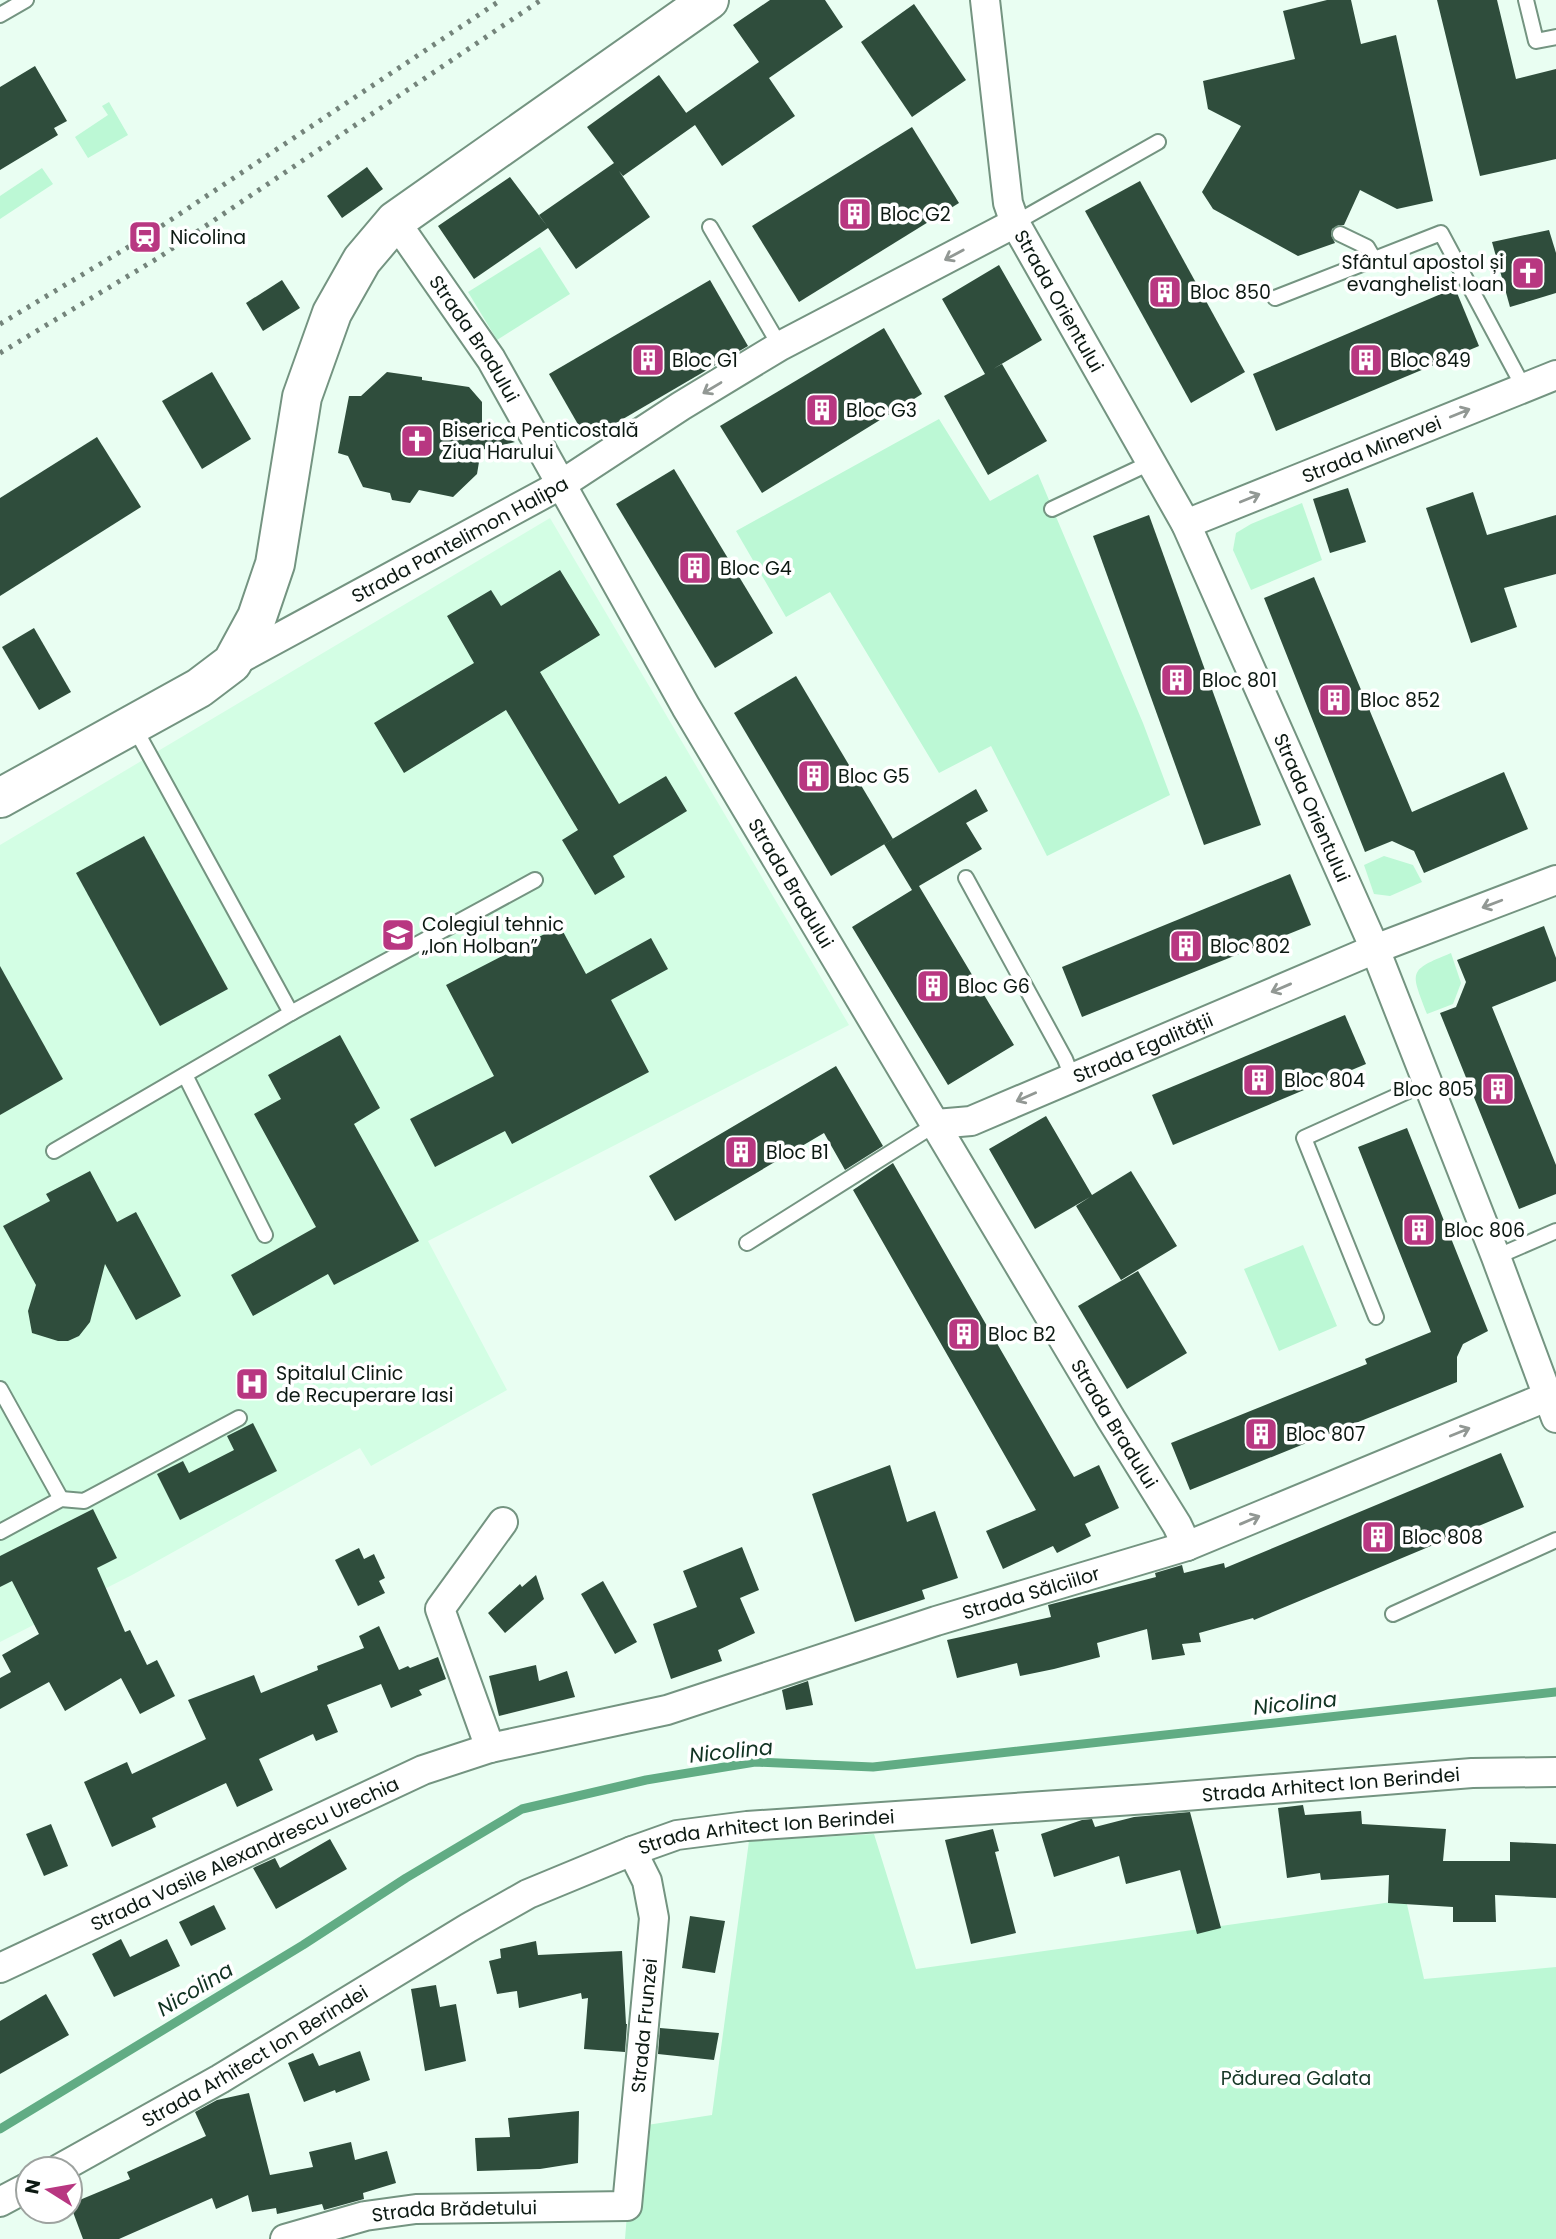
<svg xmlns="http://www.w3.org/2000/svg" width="1556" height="2239" font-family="Poppins,sans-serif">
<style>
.built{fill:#d3fee4}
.green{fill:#bcf8d5}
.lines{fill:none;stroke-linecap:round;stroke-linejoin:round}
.stream{stroke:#61ac84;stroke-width:9}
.building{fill:#2f4d3c}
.lane-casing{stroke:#749481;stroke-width:18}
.street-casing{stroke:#749481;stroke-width:32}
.secondary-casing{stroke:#749481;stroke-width:42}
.lane{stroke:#fff;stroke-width:14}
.street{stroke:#fff;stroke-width:28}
.secondary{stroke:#fff;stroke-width:38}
.rail{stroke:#74847b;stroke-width:5;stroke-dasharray:3.5 7;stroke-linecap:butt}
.oneway{stroke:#929894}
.labels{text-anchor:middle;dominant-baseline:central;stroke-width:7;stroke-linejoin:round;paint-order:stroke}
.poi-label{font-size:19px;fill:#0c1912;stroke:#fff;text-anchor:start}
.street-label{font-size:19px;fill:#0c1912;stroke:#fff}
.park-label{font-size:19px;fill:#153725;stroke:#fff}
.water-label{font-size:21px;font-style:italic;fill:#132;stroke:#fff}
</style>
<rect width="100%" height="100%" fill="#e9fef2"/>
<path class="built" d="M 550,518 L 849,1025 L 428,1241 L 507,1390 L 371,1466 L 360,1448 L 132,1575 L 0,1642 L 0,845 Z"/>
<g class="green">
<path d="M 109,102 L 128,135 L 88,158 L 75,137 L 108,115 L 102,106 Z"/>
<path d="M 42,168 L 53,184 L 0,219 L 0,196 Z"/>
<path d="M 540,247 L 570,294 L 497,340 L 468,292 Z"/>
<path d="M 939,419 L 990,501 L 1038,474 L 1143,723 L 1170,795 L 1047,856 L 991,746 L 939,773 L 830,592 L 786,617 L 736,531 Z"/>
<path d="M 1302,503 L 1322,560 L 1251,590 L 1233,550 L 1236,533 L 1251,524 Z"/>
<path d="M 1384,856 L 1413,865 L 1422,882 L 1390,896 L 1374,894 L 1364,865 Z"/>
<path d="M 1451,953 L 1461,983 L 1453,1004 L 1427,1014 C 1411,971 1407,971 1451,953 Z"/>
<path d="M 1303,1245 L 1337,1326 L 1279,1351 L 1244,1269 Z"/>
<path d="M 874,1834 L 916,1969 L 1406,1900 L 1424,1979 L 1556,1967 L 1556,2239 L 625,2239 L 634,2127 L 712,2115 L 749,1841 Z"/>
</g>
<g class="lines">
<path class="stream" d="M 0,2129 L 303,1945 L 406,1878 L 522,1809 L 646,1780 L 755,1762 L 873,1767 L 1556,1692"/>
</g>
<g class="building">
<path d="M 770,0 L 825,0 L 843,27 L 769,78 L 795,116 L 722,166 L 695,125 L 623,176 L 619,171 L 650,217 L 576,269 L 548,228 L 474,279 L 438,226 L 510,177 L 547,226 L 539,215 L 614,163 L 587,127 L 659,75 L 692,121 L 686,113 L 759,62 L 733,25 Z"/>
<path d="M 1327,0 L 1351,0 L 1361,44 L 1396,35 L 1433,201 L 1397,209 L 1360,190 L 1344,225 L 1339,225 L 1332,229 L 1331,235 L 1335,243 L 1298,256 L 1213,209 L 1202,192 L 1241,126 L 1208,109 L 1203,81 L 1295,59 L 1283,11 Z"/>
<path d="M 1437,0 L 1497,0 L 1516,79 L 1556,69 L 1556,159 L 1480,176 Z"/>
<path d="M 914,4 L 966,80 L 912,117 L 861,42 Z"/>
<path d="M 35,66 L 67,121 L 54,128 L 58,135 L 0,170 L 0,87 Z"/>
<path d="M 912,127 L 959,203 L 799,302 L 752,226 Z"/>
<path d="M 367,167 L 383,189 L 342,218 L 327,196 Z"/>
<path d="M 1140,181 L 1245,372 L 1191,403 L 1085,211 Z"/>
<path d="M 1549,230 L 1556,253 L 1556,293 L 1510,307 L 1492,242 Z"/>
<path d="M 999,265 L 1042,340 L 993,369 L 1002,364 L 1047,441 L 988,475 L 944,396 L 985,374 L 942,299 Z"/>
<path d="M 282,280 L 300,308 L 263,331 L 246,303 Z"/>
<path d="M 710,280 L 748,346 L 587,440 L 549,374 Z"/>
<path d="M 1455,288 L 1479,346 L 1276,431 L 1253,374 Z"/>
<path d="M 884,328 L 922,394 L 762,493 L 720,426 Z"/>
<path d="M 212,372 L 251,439 L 202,469 L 162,401 Z"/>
<path d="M 387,372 L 422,377 L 422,380 L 469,387 L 482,402 L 482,429 L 515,442 L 481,450 L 477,474 L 453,497 L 419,490 L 410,503 L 392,500 L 390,493 L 363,487 L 348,456 L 338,453 L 349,396 L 361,396 Z"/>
<path d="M 97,437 L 141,507 L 0,596 L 0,498 Z"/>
<path d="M 674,469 L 773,633 L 715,668 L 616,504 Z"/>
<path d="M 1348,488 L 1366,542 L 1330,553 L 1313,499 Z"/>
<path d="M 1473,492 L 1487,535 L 1556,515 L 1556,574 L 1504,588 L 1517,627 L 1471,643 L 1426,508 Z"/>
<path d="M 1149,515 L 1261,825 L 1204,845 L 1093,536 Z"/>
<path d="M 560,570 L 600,635 L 540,672 L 619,804 L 666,776 L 687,811 L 613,856 L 625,877 L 595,895 L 562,840 L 578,830 L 506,710 L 404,773 L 374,723 L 474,663 L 447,616 L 491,590 L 501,606 Z"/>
<path d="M 1314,577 L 1412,812 L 1504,772 L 1528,829 L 1424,873 L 1414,851 L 1392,841 L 1365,852 L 1264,598 Z"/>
<path d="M 34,628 L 71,692 L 39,710 L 2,647 Z"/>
<path d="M 796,676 L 893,839 L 831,876 L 734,713 Z"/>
<path d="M 976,789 L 988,811 L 966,823 L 982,849 L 919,886 L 1014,1045 L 948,1085 L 852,927 L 912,890 L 884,844 Z"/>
<path d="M 144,836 L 228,989 L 160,1026 L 76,873 Z"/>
<path d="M 1290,874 L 1311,925 L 1082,1017 L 1062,967 Z"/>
<path d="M 560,926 L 586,974 L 651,938 L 668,969 L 611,1000 L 649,1072 L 512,1144 L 505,1131 L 435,1167 L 410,1119 L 494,1076 L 446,985 Z"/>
<path d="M 1544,926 L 1556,958 L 1556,981 L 1492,1007 L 1556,1165 L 1556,1194 L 1519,1209 L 1440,1013 L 1456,1007 L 1466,982 L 1457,960 Z"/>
<path d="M 0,966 L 63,1079 L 0,1115 Z"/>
<path d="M 1345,1015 L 1366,1064 L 1173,1145 L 1152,1095 Z"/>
<path d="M 340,1035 L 380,1108 L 354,1124 L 419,1241 L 334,1285 L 328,1274 L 253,1316 L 231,1275 L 316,1227 L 254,1114 L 281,1099 L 268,1075 Z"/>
<path d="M 836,1066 L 883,1146 L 845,1170 L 824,1133 L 675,1221 L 649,1176 Z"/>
<path d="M 1046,1116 L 1092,1195 L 1131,1171 L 1177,1246 L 1121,1280 L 1076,1206 L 1090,1197 L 1035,1229 L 989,1149 Z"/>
<path d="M 1407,1128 L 1488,1331 L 1463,1344 L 1457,1357 L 1457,1382 L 1190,1490 L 1171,1443 L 1367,1364 L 1365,1359 L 1431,1332 L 1358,1147 Z"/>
<path d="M 893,1163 L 1074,1477 L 1099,1465 L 1119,1508 L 1085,1524 L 1091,1536 L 1057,1553 L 1053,1546 L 1003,1569 L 986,1531 L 1036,1510 L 853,1190 Z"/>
<path d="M 90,1171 L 117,1222 L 136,1212 L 181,1296 L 136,1320 L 105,1264 L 90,1322 L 79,1336 L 68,1341 L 58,1341 L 32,1333 L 28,1311 L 36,1285 L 3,1226 L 50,1201 L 46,1194 Z"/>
<path d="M 1138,1271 L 1187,1353 L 1127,1389 L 1078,1306 Z"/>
<path d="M 253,1423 L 277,1471 L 180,1520 L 157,1474 L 183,1461 L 189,1473 L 234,1450 L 227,1436 Z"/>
<path d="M 1501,1453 L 1524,1507 L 1254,1620 L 1253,1618 L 1199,1633 L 1201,1642 L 1182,1644 L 1185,1655 L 1152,1660 L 1147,1629 L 1097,1643 L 1100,1657 L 1054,1669 L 1020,1676 L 1017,1663 L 957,1678 L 947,1640 L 1051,1617 L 1048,1605 L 1156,1577 L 1155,1573 L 1182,1565 L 1184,1573 L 1224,1563 L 1225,1568 Z"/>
<path d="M 890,1465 L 907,1522 L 935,1511 L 958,1578 L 922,1590 L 925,1599 L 855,1622 L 812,1494 Z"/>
<path d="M 93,1509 L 117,1558 L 97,1568 L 125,1632 L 130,1630 L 147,1665 L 157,1660 L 175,1696 L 140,1714 L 121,1678 L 65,1711 L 49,1682 L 0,1709 L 0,1678 L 11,1672 L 2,1655 L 39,1634 L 12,1581 L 0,1587 L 0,1556 Z"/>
<path d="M 742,1547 L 759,1590 L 740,1598 L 755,1633 L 718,1650 L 722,1661 L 671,1679 L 653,1624 L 697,1607 L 683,1571 Z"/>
<path d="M 359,1548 L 364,1559 L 374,1554 L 385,1578 L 379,1581 L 385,1593 L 358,1606 L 335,1560 Z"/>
<path d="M 536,1575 L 544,1599 L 505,1633 L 488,1613 L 520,1584 L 522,1587 Z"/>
<path d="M 603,1581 L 637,1642 L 615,1654 L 581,1594 Z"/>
<path d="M 379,1626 L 399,1670 L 408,1666 L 410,1668 L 438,1657 L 446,1679 L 419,1690 L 422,1695 L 391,1708 L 381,1684 L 327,1705 L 338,1732 L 316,1741 L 313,1734 L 259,1759 L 273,1790 L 237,1807 L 226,1783 L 152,1818 L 156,1827 L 112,1847 L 84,1782 L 127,1762 L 132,1774 L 206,1739 L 188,1700 L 254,1675 L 261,1693 L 318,1670 L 317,1666 L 364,1648 L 359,1636 Z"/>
<path d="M 536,1665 L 539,1681 L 567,1671 L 575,1697 L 499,1716 L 489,1676 Z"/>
<path d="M 808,1681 L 813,1705 L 786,1710 L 782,1690 Z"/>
<path d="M 1303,1805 L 1305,1815 L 1361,1811 L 1362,1824 L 1446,1829 L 1443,1861 L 1510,1861 L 1510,1842 L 1556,1844 L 1556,1898 L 1495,1895 L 1496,1922 L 1453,1922 L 1453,1907 L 1388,1903 L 1389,1875 L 1321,1880 L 1320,1873 L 1287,1878 L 1278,1808 Z"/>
<path d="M 1190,1812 L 1221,1928 L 1197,1934 L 1180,1870 L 1126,1884 L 1119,1856 L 1054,1877 L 1041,1834 L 1082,1820 L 1092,1819 L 1095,1827 L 1134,1817 Z"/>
<path d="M 51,1824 L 68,1866 L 44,1876 L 26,1834 Z"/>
<path d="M 993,1829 L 999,1851 L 995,1852 L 1016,1933 L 971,1944 L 945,1840 Z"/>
<path d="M 330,1839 L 347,1869 L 276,1909 L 253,1868 L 275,1858 L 280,1868 Z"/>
<path d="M 214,1905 L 226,1929 L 191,1946 L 179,1922 Z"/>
<path d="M 690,1916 L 725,1921 L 715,1973 L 682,1968 Z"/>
<path d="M 121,1939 L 130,1957 L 167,1939 L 180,1966 L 114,1997 L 92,1954 Z"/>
<path d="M 536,1941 L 538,1955 L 622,1951 L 626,2024 L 627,2024 L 625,2052 L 584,2049 L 588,1998 L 582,1999 L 581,1993 L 519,2008 L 517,1991 L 497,1994 L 489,1961 L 501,1958 L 500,1949 Z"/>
<path d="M 436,1985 L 440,2007 L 456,2004 L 466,2061 L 425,2071 L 411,1989 Z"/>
<path d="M 46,1994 L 69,2035 L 0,2074 L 0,2021 Z"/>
<path d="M 660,2028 L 719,2033 L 714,2060 L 658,2054 Z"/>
<path d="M 360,2051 L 370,2080 L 336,2093 L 335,2090 L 304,2102 L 288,2063 L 313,2053 L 319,2066 Z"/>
<path d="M 249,2093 L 270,2175 L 313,2167 L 309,2152 L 351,2142 L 355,2160 L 387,2151 L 396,2183 L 363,2193 L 364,2199 L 324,2210 L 322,2204 L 277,2214 L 276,2208 L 252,2212 L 248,2195 L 216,2209 L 212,2198 L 119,2239 L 83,2239 L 70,2204 L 130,2179 L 127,2172 L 206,2136 L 195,2112 L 217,2100 Z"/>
<path d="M 579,2111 L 578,2163 L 540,2169 L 477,2171 L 475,2138 L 510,2137 L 508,2118 Z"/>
</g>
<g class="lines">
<defs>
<g id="lane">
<path d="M 1526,0 L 1536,41 L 1556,37"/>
<path d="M 0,15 L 26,0"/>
<path d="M 1015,223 L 1158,142"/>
<path d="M 710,227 L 780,346"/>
<path d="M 1340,234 L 1367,247 L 1374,259"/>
<path d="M 1275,298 L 1441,233 L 1524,388"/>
<path d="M 1052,509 L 1152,462"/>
<path d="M 966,878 L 1065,1059 L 1072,1077"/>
<path d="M 291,1013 L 535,880"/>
<path d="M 185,1075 L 265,1235"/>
<path d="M 54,1151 L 291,1013 L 133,725"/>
<path d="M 747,1243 L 936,1124"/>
<path d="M 1496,1257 L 1556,1231"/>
<path d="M 1376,1317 L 1304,1138 L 1428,1082"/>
<path d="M 0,1389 L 61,1499"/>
<path d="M 0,1532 L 61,1499 L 84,1501 L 239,1418"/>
<path d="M 1393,1614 L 1556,1540"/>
</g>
<g id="street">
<path id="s1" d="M 985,0 L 1008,203 L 1015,223 L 1186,524 L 1375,949 L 1496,1257 L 1556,1418"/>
<path id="s2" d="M 395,221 L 491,359 L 686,707 L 1111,1419 L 1177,1525 L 1187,1546"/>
<path id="s3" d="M 1186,524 L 1556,375"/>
<path id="s4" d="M 232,663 L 562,484 L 681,406 L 780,346 L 1015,223"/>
<path id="s5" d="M 936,1124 L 971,1121 L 1375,949 L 1556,880"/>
<path d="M 490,1748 L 440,1609 L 503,1522"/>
<path id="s6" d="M 0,1968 L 423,1770 L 490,1748 L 667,1710 L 936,1621 L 1187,1546 L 1556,1393"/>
<path id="s7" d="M 59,2169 L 220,2079 L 468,1928 L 528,1894 L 632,1851 L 677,1835 L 747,1826 L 1148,1799 L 1472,1773 L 1556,1772"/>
<path d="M 0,2202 L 28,2187"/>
<path id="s8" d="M 285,2239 L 365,2216 L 416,2209 L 627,2206 L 654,1918 L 647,1881 L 632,1851"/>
</g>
<path id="secondary" d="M 0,798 L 199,688 L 232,663 L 257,617 L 275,564 L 302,397 L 332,313 L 362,260 L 395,221 L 709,0"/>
</defs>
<use href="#lane" class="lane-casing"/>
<use href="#street" class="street-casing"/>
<use href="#secondary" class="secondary-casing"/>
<use href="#lane" class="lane"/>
<use href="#street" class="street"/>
<use href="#secondary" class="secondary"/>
<g class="rail">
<path d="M 0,324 L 145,237 L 501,0"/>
<path d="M 0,353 L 158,258 L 541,0"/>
</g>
</g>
<defs><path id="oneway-shaft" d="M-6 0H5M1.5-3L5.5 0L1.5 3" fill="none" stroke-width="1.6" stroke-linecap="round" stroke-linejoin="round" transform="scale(1.75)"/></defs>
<g class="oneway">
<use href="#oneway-shaft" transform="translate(954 255) rotate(152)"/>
<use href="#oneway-shaft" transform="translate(712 388) rotate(149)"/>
<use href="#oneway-shaft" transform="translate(1460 413) rotate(-22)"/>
<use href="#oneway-shaft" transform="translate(1250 498) rotate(-22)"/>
<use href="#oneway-shaft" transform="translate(1492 904) rotate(159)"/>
<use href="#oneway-shaft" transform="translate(1281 988) rotate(157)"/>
<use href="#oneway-shaft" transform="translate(1026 1097) rotate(156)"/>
<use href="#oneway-shaft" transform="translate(1460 1432) rotate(-22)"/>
<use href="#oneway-shaft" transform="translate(1250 1520) rotate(-23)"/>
</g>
<defs>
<symbol id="building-square" viewBox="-11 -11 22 22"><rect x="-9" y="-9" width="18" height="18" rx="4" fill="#b83781" stroke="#fff"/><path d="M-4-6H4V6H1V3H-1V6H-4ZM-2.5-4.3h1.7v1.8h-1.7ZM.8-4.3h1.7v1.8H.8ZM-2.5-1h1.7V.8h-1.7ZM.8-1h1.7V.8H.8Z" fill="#fff"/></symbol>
<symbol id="station-square" viewBox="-11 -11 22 22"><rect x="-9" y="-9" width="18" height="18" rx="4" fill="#b83781" stroke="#fff"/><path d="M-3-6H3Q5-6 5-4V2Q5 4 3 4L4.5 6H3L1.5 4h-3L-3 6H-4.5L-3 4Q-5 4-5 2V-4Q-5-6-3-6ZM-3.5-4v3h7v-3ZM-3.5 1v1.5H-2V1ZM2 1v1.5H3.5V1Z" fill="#fff"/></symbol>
<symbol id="church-square" viewBox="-11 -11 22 22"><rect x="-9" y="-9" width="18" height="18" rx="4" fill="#b83781" stroke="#fff"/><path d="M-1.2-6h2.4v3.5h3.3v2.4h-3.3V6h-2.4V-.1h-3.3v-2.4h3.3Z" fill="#fff"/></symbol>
<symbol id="school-square" viewBox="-11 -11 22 22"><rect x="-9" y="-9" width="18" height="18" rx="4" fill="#b83781" stroke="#fff"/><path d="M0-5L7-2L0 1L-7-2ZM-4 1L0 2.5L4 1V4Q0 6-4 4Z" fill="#fff"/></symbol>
<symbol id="hospital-square" viewBox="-11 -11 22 22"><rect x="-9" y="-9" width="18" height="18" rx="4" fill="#b83781" stroke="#fff"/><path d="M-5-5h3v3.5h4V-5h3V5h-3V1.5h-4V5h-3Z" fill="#fff"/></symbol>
</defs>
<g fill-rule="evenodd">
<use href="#building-square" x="836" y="195" width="38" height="38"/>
<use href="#station-square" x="126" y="218" width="38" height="38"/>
<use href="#church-square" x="1509" y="254" width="38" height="38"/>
<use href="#building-square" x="1146" y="273" width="38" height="38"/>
<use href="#building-square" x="629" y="341" width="38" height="38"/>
<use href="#building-square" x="1347" y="341" width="38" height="38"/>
<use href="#building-square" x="803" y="391" width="38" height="38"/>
<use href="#church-square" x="398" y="422" width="38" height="38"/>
<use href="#building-square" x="676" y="549" width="38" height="38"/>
<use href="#building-square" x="1158" y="661" width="38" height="38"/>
<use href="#building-square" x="1316" y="681" width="38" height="38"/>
<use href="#building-square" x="795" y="757" width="38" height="38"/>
<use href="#school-square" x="379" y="916" width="38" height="38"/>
<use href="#building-square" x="1167" y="927" width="38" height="38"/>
<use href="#building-square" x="914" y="967" width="38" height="38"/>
<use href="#building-square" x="1240" y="1061" width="38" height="38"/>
<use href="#building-square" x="1479" y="1070" width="38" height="38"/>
<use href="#building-square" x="722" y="1133" width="38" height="38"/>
<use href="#building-square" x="1400" y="1211" width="38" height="38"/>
<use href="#building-square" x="945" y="1315" width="38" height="38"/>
<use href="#hospital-square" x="233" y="1365" width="38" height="38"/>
<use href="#building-square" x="1242" y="1415" width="38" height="38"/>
<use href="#building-square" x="1359" y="1518" width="38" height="38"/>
</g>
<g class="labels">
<g class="poi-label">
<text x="880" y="214">Bloc G2</text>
<text x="170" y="237">Nicolina</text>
<text x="1504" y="262" text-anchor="end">Sfântul apostol și<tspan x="1504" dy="22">evanghelist Ioan</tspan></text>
<text x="1190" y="292">Bloc 850</text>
<text x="672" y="360">Bloc G1</text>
<text x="1390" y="360">Bloc 849</text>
<text x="846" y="410">Bloc G3</text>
<text x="442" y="430">Biserica Penticostală<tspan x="442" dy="22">Ziua Harului</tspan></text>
<text x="720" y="568">Bloc G4</text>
<text x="1202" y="680">Bloc 801</text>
<text x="1360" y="700">Bloc 852</text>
<text x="838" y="776">Bloc G5</text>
<text x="422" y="924">Colegiul tehnic<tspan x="422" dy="22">„Ion Holban”</tspan></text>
<text x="1210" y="946">Bloc 802</text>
<text x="958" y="986">Bloc G6</text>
<text x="1284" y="1080">Bloc 804</text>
<text x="1474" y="1089" text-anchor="end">Bloc 805</text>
<text x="766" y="1152">Bloc B1</text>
<text x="1444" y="1230">Bloc 806</text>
<text x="988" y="1334">Bloc B2</text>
<text x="276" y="1373">Spitalul Clinic<tspan x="276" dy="22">de Recuperare Iasi</tspan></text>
<text x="1286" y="1434">Bloc 807</text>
<text x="1402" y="1537">Bloc 808</text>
</g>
<g class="street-label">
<text stroke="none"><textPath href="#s1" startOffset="315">Strada Orientului</textPath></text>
<text stroke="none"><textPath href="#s2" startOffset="142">Strada Bradului</textPath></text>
<text stroke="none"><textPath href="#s3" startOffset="200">Strada Minervei</textPath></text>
<text stroke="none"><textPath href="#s4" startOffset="259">Strada Pantelimon Halipa</textPath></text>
<text stroke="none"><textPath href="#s1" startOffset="882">Strada Orientului</textPath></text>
<text stroke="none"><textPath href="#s2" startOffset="772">Strada Bradului</textPath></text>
<text stroke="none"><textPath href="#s5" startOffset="222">Strada Egalității</textPath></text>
<text stroke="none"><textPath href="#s2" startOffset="1402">Strada Bradului</textPath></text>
<text stroke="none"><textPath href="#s6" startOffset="1101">Strada Sălciilor</textPath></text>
<text stroke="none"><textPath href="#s7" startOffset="1360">Strada Arhitect Ion Berindei</textPath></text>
<text stroke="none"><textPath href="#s7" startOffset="793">Strada Arhitect Ion Berindei</textPath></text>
<text stroke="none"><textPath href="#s6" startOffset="270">Strada Vasile Alexandrescu Urechia</textPath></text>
<text stroke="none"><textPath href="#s8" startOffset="527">Strada Frunzei</textPath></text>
<text stroke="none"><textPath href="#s7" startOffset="226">Strada Arhitect Ion Berindei</textPath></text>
<text stroke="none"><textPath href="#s8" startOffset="173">Strada Brădetului</textPath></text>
</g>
<g class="park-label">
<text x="1296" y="2078">Pădurea Galata</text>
</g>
<g class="water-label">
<text transform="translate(1295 1703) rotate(-6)">Nicolina</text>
<text transform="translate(731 1751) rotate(-6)">Nicolina</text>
<text transform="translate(195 1989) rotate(-31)">Nicolina</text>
</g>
</g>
<g transform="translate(49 2190) rotate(281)"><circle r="33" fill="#ffffff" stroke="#9ea3a0" stroke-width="2"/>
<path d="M0-5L12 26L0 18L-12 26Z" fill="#b83781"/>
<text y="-10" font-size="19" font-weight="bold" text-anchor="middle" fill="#0c1912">N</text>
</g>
</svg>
